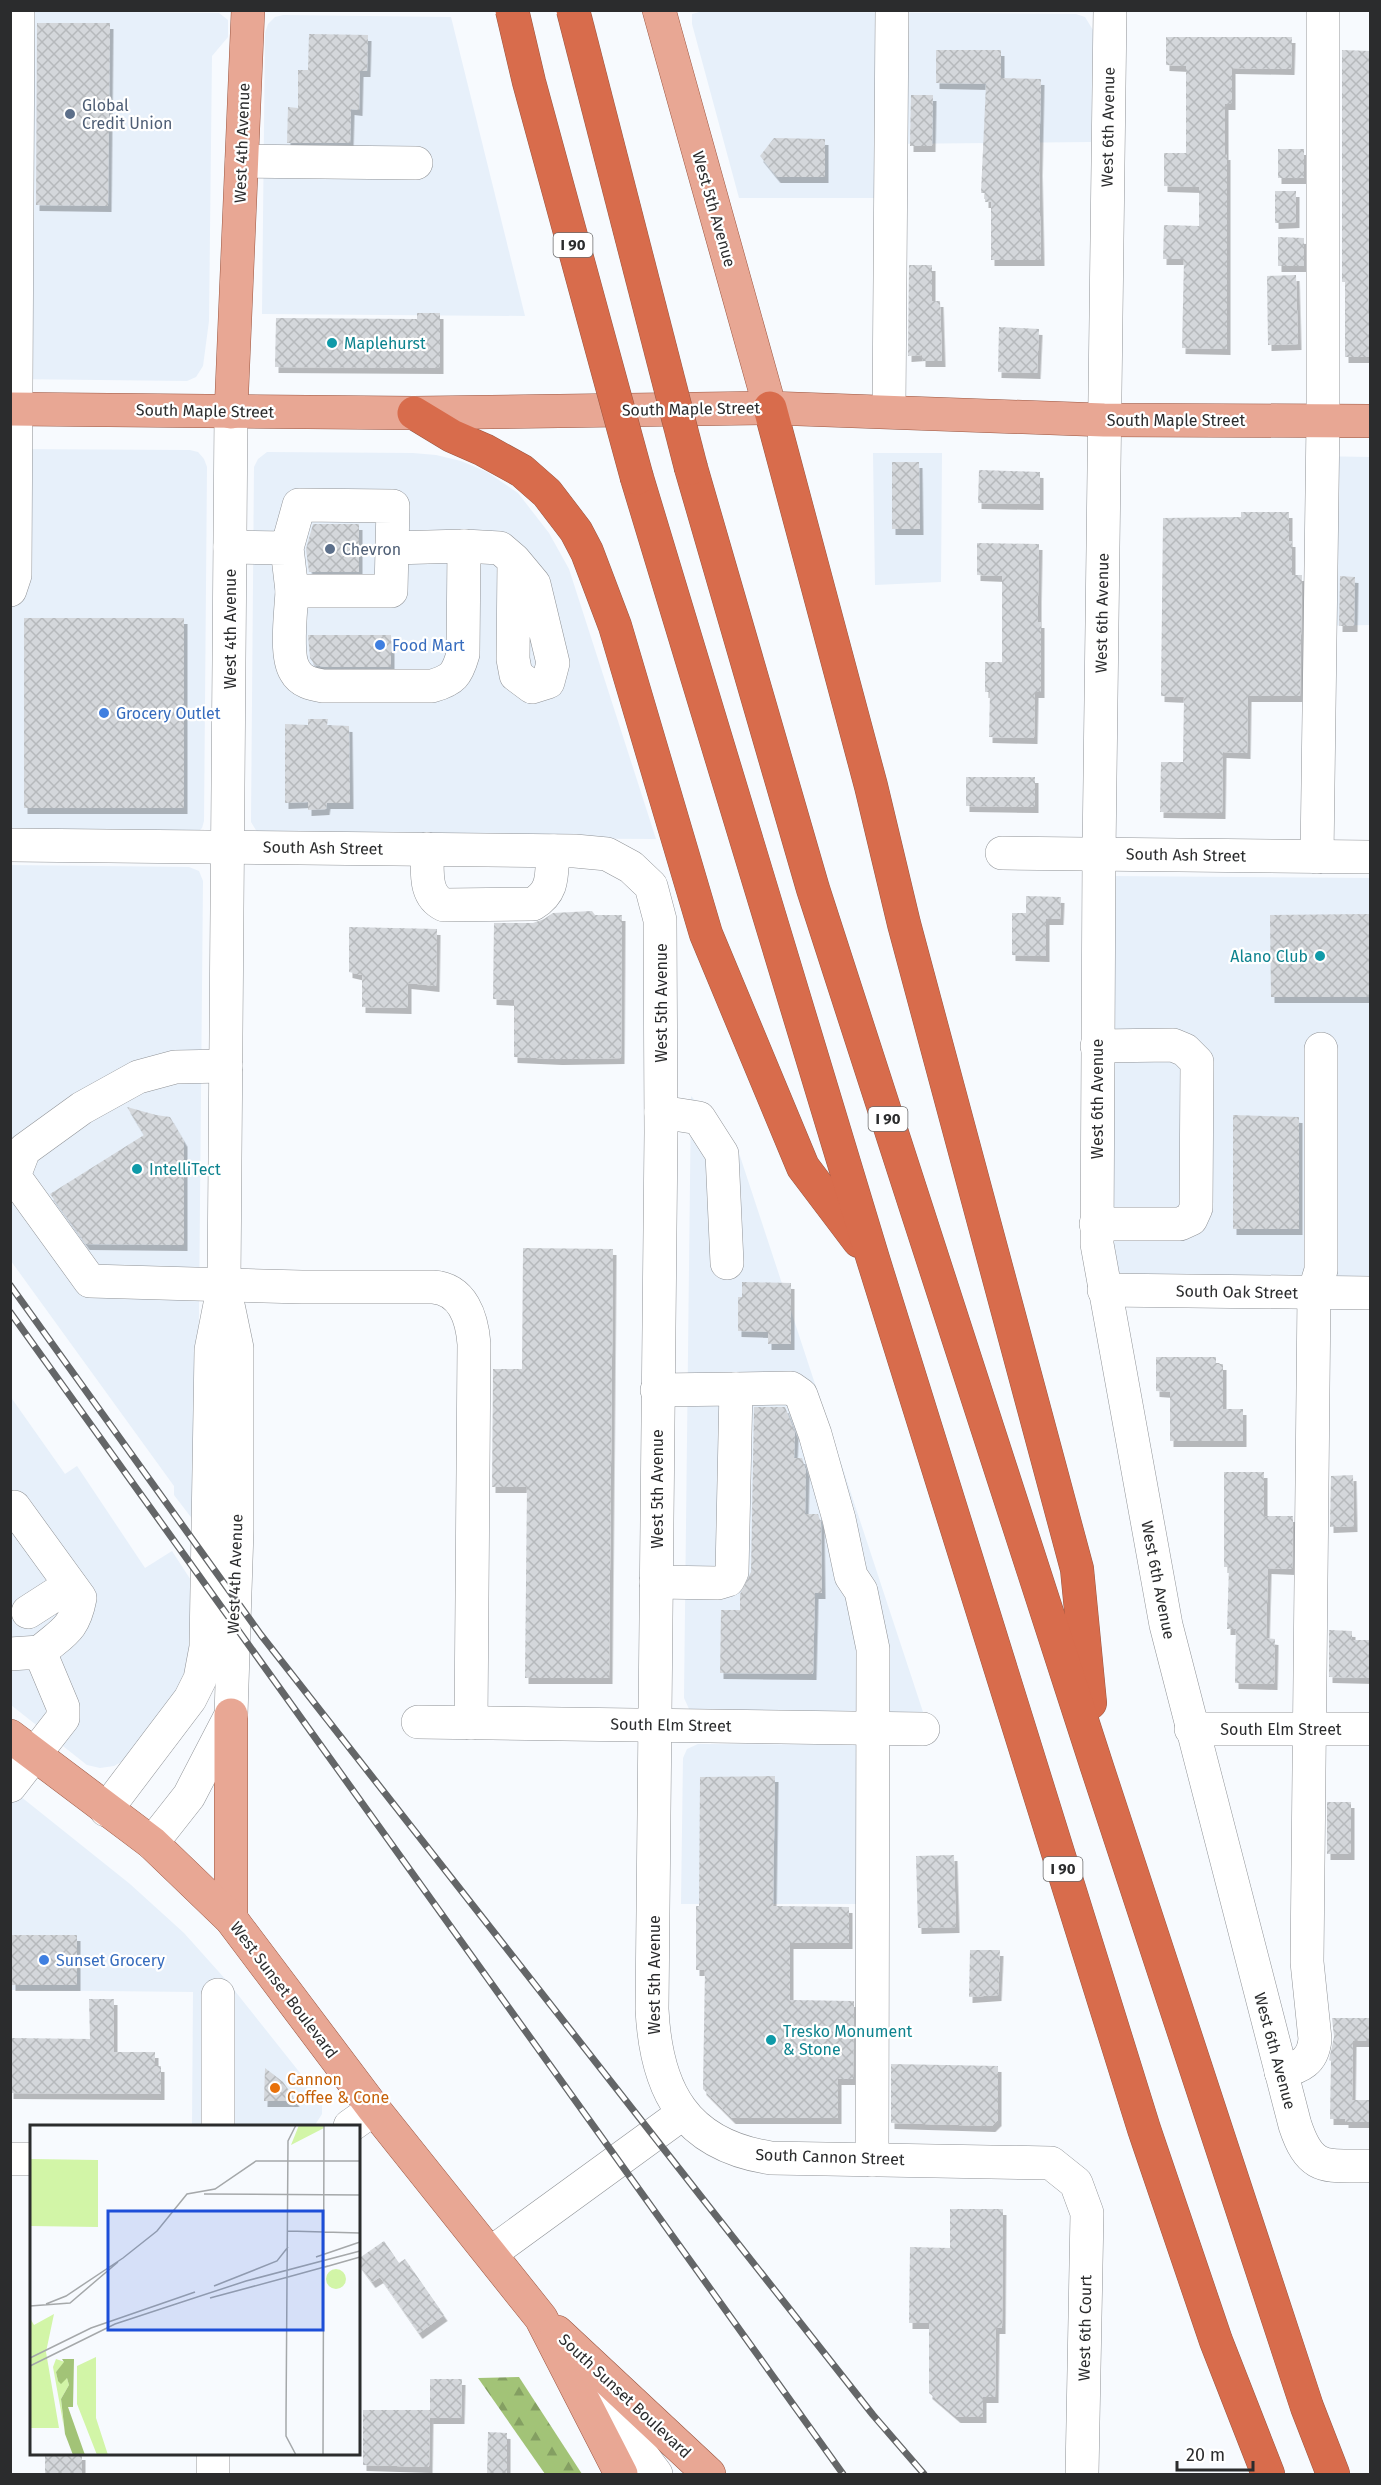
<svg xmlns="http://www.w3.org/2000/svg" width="1381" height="2485" font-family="'Fira Sans',sans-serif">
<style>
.built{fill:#e7f0fa}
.forest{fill:url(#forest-firs)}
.building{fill:url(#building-cross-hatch);filter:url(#shadow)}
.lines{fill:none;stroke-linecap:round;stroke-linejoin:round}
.minor-casing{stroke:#909397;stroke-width:34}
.major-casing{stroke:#9b5641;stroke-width:34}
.highway-casing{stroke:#9b5641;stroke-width:34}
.minor{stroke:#fff;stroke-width:33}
.major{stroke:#e8a794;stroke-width:33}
.highway{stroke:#d86c4c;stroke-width:33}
.rail-casing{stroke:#646668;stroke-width:7}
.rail{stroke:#fff;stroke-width:4.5;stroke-dasharray:14;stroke-linecap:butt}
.highway-bridge-casing{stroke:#9b5641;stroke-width:34;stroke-linecap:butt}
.highway-bridge{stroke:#d86c4c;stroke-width:33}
.service-dot{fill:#5c6f8a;stroke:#fff;stroke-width:2}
.culture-dot{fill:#0f9aa8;stroke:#fff;stroke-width:2}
.shop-dot{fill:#3f7fe0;stroke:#fff;stroke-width:2}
.food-dot{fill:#e8710a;stroke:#fff;stroke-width:2}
.labels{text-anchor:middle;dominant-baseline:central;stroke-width:4.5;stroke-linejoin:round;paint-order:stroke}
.shield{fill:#fff;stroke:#6b6b6c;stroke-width:1.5}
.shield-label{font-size:15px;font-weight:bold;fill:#2b2c2d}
.service-label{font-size:16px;fill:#4e5e75;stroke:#fff;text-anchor:start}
.street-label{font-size:16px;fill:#2b2c2d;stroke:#fff}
.culture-label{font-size:16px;fill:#0d838f;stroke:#fff;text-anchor:start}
.shop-label{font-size:16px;fill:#366cbe;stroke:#fff;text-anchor:start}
.food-label{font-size:16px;fill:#c56008;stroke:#fff;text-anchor:start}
.inset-road{fill:none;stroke:#a5a8aa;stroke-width:1.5}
.view{fill:#1d4ed8;fill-opacity:0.15;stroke:#1d4ed8;stroke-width:3}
.inset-edge{fill:none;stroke:#2b2c2d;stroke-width:3}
</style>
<defs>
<pattern id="forest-firs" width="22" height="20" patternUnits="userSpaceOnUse" patternTransform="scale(1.5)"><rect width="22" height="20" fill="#a2c377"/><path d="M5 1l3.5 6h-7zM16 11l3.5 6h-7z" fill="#849f62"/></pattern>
<pattern id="building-cross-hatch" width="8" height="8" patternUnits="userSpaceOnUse" patternTransform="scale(1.5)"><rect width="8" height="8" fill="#d4d7db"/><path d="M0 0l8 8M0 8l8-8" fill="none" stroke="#b6b9bc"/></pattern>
<filter id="shadow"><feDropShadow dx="3.5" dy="6" stdDeviation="0" flood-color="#0004"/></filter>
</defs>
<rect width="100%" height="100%" fill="#f7fafe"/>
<g class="built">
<path d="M 11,11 L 219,13 L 228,20 L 228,37 L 212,56 L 209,321 L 203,366 L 196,377 L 187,381 L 11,379 Z"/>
<path d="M 703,11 L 1076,14 L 1085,17 L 1093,30 L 1091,142 L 883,144 L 881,198 L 739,198 L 692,24 L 692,14 Z"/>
<path d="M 283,15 L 451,17 L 525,316 L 262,314 L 265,33 L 268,24 L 275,17 Z"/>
<path d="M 11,449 L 190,450 L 198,452 L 204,459 L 207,467 L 204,821 L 202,828 L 196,834 L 11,835 Z"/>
<path d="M 267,452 L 413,453 L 436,455 L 461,461 L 487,472 L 518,493 L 549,533 L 569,569 L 656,839 L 266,837 L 259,835 L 251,822 L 254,467 L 258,459 Z"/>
<path d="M 873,453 L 942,453 L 941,582 L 875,585 Z"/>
<path d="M 1314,456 L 1370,457 L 1370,625 L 1314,626 Z"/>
<path d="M 10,865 L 189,867 L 199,871 L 203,881 L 197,1525 L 174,1495 L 174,1486 L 11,1261 Z"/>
<path d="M 1113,876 L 1370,878 L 1370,1283 L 1111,1281 Z"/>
<path d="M 691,1096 L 736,1144 L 924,1715 L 699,1713 L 689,1709 L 684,1698 Z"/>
<path d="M 10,1396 L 65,1474 L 77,1466 L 145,1568 L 172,1551 L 196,1588 L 191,1672 L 125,1760 L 114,1766 L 100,1768 L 87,1765 L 11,1705 Z"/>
<path d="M 698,1744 L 879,1745 L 877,1904 L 681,1904 L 683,1758 L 687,1749 Z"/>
<path d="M 10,1788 L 130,1884 L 184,1933 L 227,1981 L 316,2093 L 322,2103 L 322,2114 L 315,2125 L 192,2126 L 193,1992 L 11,1990 Z"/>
</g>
<path class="forest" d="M 519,2377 L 582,2474 L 545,2474 L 478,2378 Z"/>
<g class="building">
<path d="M 37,23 L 110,23 L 108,206 L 36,205 Z"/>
<path d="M 309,34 L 368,35 L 367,71 L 360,71 L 359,110 L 351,109 L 350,143 L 287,143 L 288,107 L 298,108 L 298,70 L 308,70 Z"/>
<path d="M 1166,37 L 1292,37 L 1291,69 L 1232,68 L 1232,104 L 1225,104 L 1225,154 L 1227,154 L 1227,349 L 1182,348 L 1184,259 L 1163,259 L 1164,225 L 1199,226 L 1199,187 L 1164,186 L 1164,153 L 1186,153 L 1186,66 L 1166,65 Z"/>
<path d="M 936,50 L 1001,50 L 1001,78 L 1041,79 L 1039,170 L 1041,260 L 991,260 L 991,202 L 985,202 L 985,193 L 981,193 L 986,84 L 936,83 Z"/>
<path d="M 1342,50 L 1371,51 L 1368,312 L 1371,312 L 1371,357 L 1345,357 L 1345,282 L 1342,282 Z"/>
<path d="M 911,95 L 933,95 L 932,146 L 910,146 Z"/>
<path d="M 774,138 L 825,139 L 825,177 L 777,177 L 760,156 Z"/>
<rect x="1278" y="149" width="26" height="29"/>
<path d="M 1275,191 L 1296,191 L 1296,222 L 1275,223 Z"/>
<path d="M 1278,237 L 1304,238 L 1304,266 L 1278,266 Z"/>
<path d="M 909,265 L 932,265 L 932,301 L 940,301 L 942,361 L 922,361 L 922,355 L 908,356 Z"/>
<path d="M 1296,275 L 1298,344 L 1268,345 L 1267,276 Z"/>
<path d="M 417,313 L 440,313 L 440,368 L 275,367 L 276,318 L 417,319 Z"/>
<path d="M 999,327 L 1039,329 L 1037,373 L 998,372 Z"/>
<path d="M 892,462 L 919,462 L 920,529 L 892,529 Z"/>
<path d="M 979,470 L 1040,472 L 1040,504 L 978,503 Z"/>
<path d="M 1241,512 L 1289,512 L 1289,541 L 1292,541 L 1292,575 L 1302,575 L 1300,696 L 1248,696 L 1247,753 L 1223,752 L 1222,813 L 1160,812 L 1161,762 L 1183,762 L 1184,697 L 1161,696 L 1163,518 L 1241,517 Z"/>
<path d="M 313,524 L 359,524 L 359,572 L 309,572 L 306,549 Z"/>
<path d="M 977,543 L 1039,544 L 1038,596 L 1038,622 L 1041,622 L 1041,692 L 1035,692 L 1034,738 L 989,737 L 990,692 L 985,692 L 985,662 L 1002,662 L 1002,576 L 977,575 Z"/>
<path d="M 1340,576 L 1355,577 L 1354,626 L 1339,626 Z"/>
<rect x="24" y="618" width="160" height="190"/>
<path d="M 308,635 L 391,635 L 391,667 L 325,667 L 315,665 L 310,658 Z"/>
<path d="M 308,719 L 328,719 L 327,725 L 349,726 L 350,803 L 327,803 L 326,809 L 308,810 L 308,802 L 285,803 L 285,724 L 308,725 Z"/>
<path d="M 966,777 L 1035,777 L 1035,807 L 966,806 Z"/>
<path d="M 1026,896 L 1061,897 L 1060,919 L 1046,919 L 1046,956 L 1012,955 L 1012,913 L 1026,913 Z"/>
<path d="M 592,911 L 595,915 L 622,915 L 621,1058 L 559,1059 L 514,1057 L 514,1000 L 493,999 L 494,923 L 533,923 L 544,919 L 553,913 Z"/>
<path d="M 1371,914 L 1371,997 L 1271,997 L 1270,915 Z"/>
<path d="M 349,927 L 437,929 L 436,986 L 408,983 L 408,1008 L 362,1007 L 362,975 L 349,972 Z"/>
<path d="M 127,1107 L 156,1115 L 170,1117 L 184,1141 L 184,1245 L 86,1244 L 50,1194 L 144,1135 Z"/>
<path d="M 1233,1115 L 1299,1117 L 1299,1229 L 1233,1229 Z"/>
<path d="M 523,1248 L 613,1249 L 609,1678 L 525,1678 L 527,1487 L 492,1487 L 493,1369 L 522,1369 Z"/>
<path d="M 742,1282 L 791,1283 L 791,1344 L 768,1344 L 768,1332 L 738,1331 L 738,1297 L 742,1297 Z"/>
<path d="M 1156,1357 L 1216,1357 L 1216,1364 L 1223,1364 L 1223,1409 L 1243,1409 L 1243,1441 L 1170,1441 L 1170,1392 L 1156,1391 Z"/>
<path d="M 754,1407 L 785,1407 L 795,1433 L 794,1458 L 802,1458 L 806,1471 L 805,1514 L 818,1514 L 821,1523 L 822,1593 L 815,1593 L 813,1674 L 720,1673 L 721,1610 L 740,1610 L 740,1594 L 751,1572 Z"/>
<path d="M 1224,1472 L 1264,1472 L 1264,1516 L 1293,1516 L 1292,1569 L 1268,1568 L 1266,1638 L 1275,1639 L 1274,1684 L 1235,1683 L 1236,1629 L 1227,1629 L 1229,1567 L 1224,1567 Z"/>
<path d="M 1353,1475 L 1354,1526 L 1330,1527 L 1331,1476 Z"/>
<path d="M 1329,1630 L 1352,1631 L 1352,1640 L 1371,1640 L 1371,1678 L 1329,1677 Z"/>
<path d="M 775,1776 L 773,1906 L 849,1907 L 849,1943 L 790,1943 L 790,2000 L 854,2001 L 853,2079 L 838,2079 L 838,2118 L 732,2118 L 703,2089 L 705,1970 L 696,1970 L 696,1906 L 699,1906 L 700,1777 Z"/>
<rect x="1327" y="1802" width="24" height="52"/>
<path d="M 954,1855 L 956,1927 L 918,1928 L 916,1856 Z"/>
<rect x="12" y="1935" width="65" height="50"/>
<path d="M 970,1950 L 1000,1950 L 998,1995 L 969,1997 Z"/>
<path d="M 89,1999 L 114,1999 L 114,2052 L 155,2052 L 155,2066 L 161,2066 L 161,2094 L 10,2093 L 11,2038 L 90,2039 Z"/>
<path d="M 1332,2018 L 1371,2018 L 1371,2041 L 1353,2041 L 1352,2100 L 1371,2100 L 1371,2122 L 1345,2122 L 1345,2119 L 1330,2119 L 1331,2061 L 1329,2060 L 1334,2037 Z"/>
<path d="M 891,2064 L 998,2066 L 998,2120 L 992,2126 L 891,2123 Z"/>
<path d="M 265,2068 L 283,2082 L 296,2101 L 264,2101 Z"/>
<path d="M 950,2209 L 1003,2209 L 1002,2328 L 996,2328 L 995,2397 L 983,2397 L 983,2417 L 957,2417 L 929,2393 L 929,2323 L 909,2323 L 910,2247 L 950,2248 Z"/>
<path d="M 384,2241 L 399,2263 L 405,2259 L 444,2315 L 419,2333 L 380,2277 L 372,2282 L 358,2263 L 358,2259 Z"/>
<path d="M 430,2379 L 462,2379 L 461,2418 L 430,2418 Z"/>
<path d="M 363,2410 L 430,2410 L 429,2467 L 363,2465 Z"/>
<path d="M 488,2432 L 507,2433 L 507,2475 L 487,2475 Z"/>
<rect x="45" y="2454" width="37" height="21"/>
</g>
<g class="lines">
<defs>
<g id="minor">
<path d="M 1110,10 L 1099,854 L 1097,1244 L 1166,1625 L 1295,2125 C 1311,2173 1326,2165 1370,2166"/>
<path d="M 242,161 L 416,163"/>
<path d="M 889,411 L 892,10"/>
<path d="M 230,547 L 287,548 L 292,591 L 391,591 L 393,506 L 299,505 L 287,548"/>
<path d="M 392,548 L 464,546 L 500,548 L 514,560 L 513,659 L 516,675 L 532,687 L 548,682 L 553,663 L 534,584 L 514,560"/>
<path d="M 10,590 L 15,575 L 18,10"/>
<path d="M 292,591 C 291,611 285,656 295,671 C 301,682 312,684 323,686 L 432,686 C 453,680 457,675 463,654 L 464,546"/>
<path d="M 10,845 L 575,851 L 607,854 L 631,867 L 651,886 L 660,920 L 661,1132 L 652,2009 C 656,2091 685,2145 771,2158 L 1051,2163 L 1076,2183 L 1087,2213 L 1082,2474"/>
<path d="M 427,849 C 428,870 423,895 444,905 L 533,904 C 555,891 551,874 553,851"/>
<path d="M 1002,853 L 1370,857"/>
<path d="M 1317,857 L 1323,421 L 1323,10"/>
<path d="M 226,1066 L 175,1067 L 138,1077 L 82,1108 L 24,1150 L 14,1176 L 90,1281 L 302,1287 L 433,1287 C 463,1289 472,1318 474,1344 L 471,1723"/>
<path d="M 661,1112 L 699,1118 L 722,1154 L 727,1263"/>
<path d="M 1096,1224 L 1180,1224 L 1191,1219 L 1196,1208 L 1197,1062 L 1185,1050 L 1173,1045 L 1097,1046"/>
<path d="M 1104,1290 L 1370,1293"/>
<path d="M 736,1389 L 791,1388 L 801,1395 L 815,1434 L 839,1519 L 851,1576 L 861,1591 L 873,1649 L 872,2160"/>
<path d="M 14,1507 L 80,1598 C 74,1630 63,1632 40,1652"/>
<path d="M 656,1582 L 718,1583 L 728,1580 L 732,1572 L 736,1389 L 657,1390"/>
<path d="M 28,1612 L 70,1585"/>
<path d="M 10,1654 L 40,1652 L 63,1707 L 63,1718 L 10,1786"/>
<path d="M 418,1722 L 923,1729"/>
<path d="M 1191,1729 L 1370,1729"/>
<path d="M 106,1810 L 190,1699 L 200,1679 L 206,1647 L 211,1350 L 224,1284 L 231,412"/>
<path d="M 152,1843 L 189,1796 L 231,1715 L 237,1530 L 237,1348 L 227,1300"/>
<path d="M 1281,2072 C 1300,2067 1313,2062 1315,2039 L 1307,1962 L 1314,1293 L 1321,1270 L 1321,1049"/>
<path d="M 218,2126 L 218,1995"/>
<path d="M 350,2126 L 374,2109"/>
<path d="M 10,2159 L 32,2159"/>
<path d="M 491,2253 L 682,2114"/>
<path d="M 574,2363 L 656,2474"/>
<path d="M 213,2474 L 213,2454"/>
</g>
<g id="major">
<path d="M 659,10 L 770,408"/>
<path d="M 10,409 L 414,413 L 770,408 L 1104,420 L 1370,421"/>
<path d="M 231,412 L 248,10"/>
<path d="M 231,1715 L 231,1919"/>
<path d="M 10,1736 L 152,1843 L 231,1919 L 374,2109 L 541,2318 L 621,2474"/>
<path d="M 557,2332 L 709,2474"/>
</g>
<g id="highway">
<path d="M 770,408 L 871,786 L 904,924 L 1077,1569 L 1090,1703"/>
<path d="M 414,413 L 452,436 L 484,450 L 522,471 L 547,493 L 576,531 L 587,552 L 615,626 L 706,934 L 803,1167 L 859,1241"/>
<path d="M 691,468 L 813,889 L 1097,1767 L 1307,2407 L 1333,2474"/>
<path d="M 637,478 L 873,1259 L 1144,2129 L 1216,2341 L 1268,2474"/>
</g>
</defs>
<use href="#minor" class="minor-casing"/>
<use href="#major" class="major-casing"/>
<use href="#highway" class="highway-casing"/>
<use href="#minor" class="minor"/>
<use href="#major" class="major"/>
<use href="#highway" class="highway"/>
<defs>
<g id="rail">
<path d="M 10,1285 L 261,1635 L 699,2194 L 873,2415 L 924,2474"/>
<path d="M 10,1312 L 843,2474"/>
</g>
</defs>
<use href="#rail" class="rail-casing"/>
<use href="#rail" class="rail"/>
<defs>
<g id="highway-bridge">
<path d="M 512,10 L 529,82 L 637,478"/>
<path d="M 573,10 L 691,468"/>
</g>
</defs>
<use href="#highway-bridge" class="highway-bridge-casing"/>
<use href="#highway-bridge" class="highway-bridge"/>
</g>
<g class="service-dot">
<circle cx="70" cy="114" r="6"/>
<circle cx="330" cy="549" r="6"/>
</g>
<g class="culture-dot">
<circle cx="332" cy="343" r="6"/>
<circle cx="1320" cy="956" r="6"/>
<circle cx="137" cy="1169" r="6"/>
<circle cx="771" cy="2040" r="6"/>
</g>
<g class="shop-dot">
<circle cx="380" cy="645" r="6"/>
<circle cx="104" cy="713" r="6"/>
<circle cx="44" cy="1960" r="6"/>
</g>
<circle class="food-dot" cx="275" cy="2088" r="6"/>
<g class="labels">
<g class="shield">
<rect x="553.5" y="233" width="39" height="24" rx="4.5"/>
<rect x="868.5" y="1107" width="39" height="24" rx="4.5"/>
<rect x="1043.5" y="1857" width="39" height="24" rx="4.5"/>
</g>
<g class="shield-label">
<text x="573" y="245">I 90</text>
<text x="888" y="1119">I 90</text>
<text x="1063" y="1869">I 90</text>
</g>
<g class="service-label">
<text x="82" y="105">Global<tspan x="82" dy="18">Credit Union</tspan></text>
<text x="342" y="549">Chevron</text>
</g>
<g class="street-label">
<text transform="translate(1108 127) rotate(-89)">West 6th Avenue</text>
<text transform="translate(242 143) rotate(-88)">West 4th Avenue</text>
<text transform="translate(714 209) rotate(74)">West 5th Avenue</text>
<text transform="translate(691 409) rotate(-1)">South Maple Street</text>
<text transform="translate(205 411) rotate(1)">South Maple Street</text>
<text x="1176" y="420">South Maple Street</text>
<text transform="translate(1102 613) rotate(-89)">West 6th Avenue</text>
<text transform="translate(230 629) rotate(-90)">West 4th Avenue</text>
<text transform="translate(323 848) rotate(1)">South Ash Street</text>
<text transform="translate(1186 855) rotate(1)">South Ash Street</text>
<text transform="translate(661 1003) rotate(-90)">West 5th Avenue</text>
<text transform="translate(1097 1099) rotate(-90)">West 6th Avenue</text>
<text transform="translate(1237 1292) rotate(1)">South Oak Street</text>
<text transform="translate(657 1489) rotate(-90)">West 5th Avenue</text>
<text transform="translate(235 1574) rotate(-88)">West 4th Avenue</text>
<text transform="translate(1158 1580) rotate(79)">West 6th Avenue</text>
<text transform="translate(671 1725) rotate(1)">South Elm Street</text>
<text x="1281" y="1729">South Elm Street</text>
<text transform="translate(654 1975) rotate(-90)">West 5th Avenue</text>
<text transform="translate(284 1990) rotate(53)">West Sunset Boulevard</text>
<text transform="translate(1275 2051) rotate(75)">West 6th Avenue</text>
<text transform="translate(830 2157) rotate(2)">South Cannon Street</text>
<text transform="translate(1085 2328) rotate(-89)">West 6th Court</text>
<text transform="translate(625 2396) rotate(43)">South Sunset Boulevard</text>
</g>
<g class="culture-label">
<text x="344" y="343">Maplehurst</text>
<text x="1308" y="956" text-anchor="end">Alano Club</text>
<text x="149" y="1169">IntelliTect</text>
<text x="783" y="2031">Tresko Monument<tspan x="783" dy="18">&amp; Stone</tspan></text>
</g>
<g class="shop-label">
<text x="392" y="645">Food Mart</text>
<text x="116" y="713">Grocery Outlet</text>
<text x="56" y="1960">Sunset Grocery</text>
</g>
<g class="food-label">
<text x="287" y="2079">Cannon<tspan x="287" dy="18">Coffee &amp; Cone</tspan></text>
</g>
</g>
<g transform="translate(30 2125)">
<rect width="330" height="330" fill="#f7fafe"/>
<path d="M296 154a10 10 0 1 1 20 0a10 10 0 1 1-20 0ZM 66,232 L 66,293 L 78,330 L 67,330 L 47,279 L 47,241 ZM 26,234 L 35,237 L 26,247 L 28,256 L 37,253 L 39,260 L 31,274 L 34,303 L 23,242 Z" fill="#d2f5a7"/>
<path d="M 32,234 L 44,234 L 43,282 L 38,282 L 55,330 L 43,330 L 35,309 L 31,274 L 39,260 L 37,253 L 31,259 L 28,256 L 26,247 L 34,237 Z" fill="#a2c377"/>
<path d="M 269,0 L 293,0 L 294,3 L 261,20 ZM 0,34 L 68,35 L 68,102 L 0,101 ZM 24,189 L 16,227 L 29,303 L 0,303 L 0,193 L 4,200 Z" fill="#d2f5a7"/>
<path class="inset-road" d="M 266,0 L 258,16 L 256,296 L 256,311 L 266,330M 174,69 L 330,70M 258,106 L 330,108M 286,132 L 330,117M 295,142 L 330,132M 258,152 L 298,141M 184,161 L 247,136 L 258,122M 180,173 L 258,152M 16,179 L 36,171 L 93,133 L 127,106 L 157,69 L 185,64 L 226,36 L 330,36M 0,181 L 40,178 L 88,137M 0,233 L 61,203 L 165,167M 0,241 L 85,199 L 216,156 L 330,126M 293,330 L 294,0"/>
<path class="view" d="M 78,86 L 293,86 L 293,205 L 78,205 Z"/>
<rect width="330" height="330" class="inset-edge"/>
</g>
<rect width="1381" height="2485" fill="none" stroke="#2b2c2d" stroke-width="24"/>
<path d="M1177 2461v9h76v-9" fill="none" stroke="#2b2c2d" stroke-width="3"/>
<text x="1186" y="2461" font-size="18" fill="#2b2c2d" stroke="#ffffff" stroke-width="4.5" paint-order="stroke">20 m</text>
</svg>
